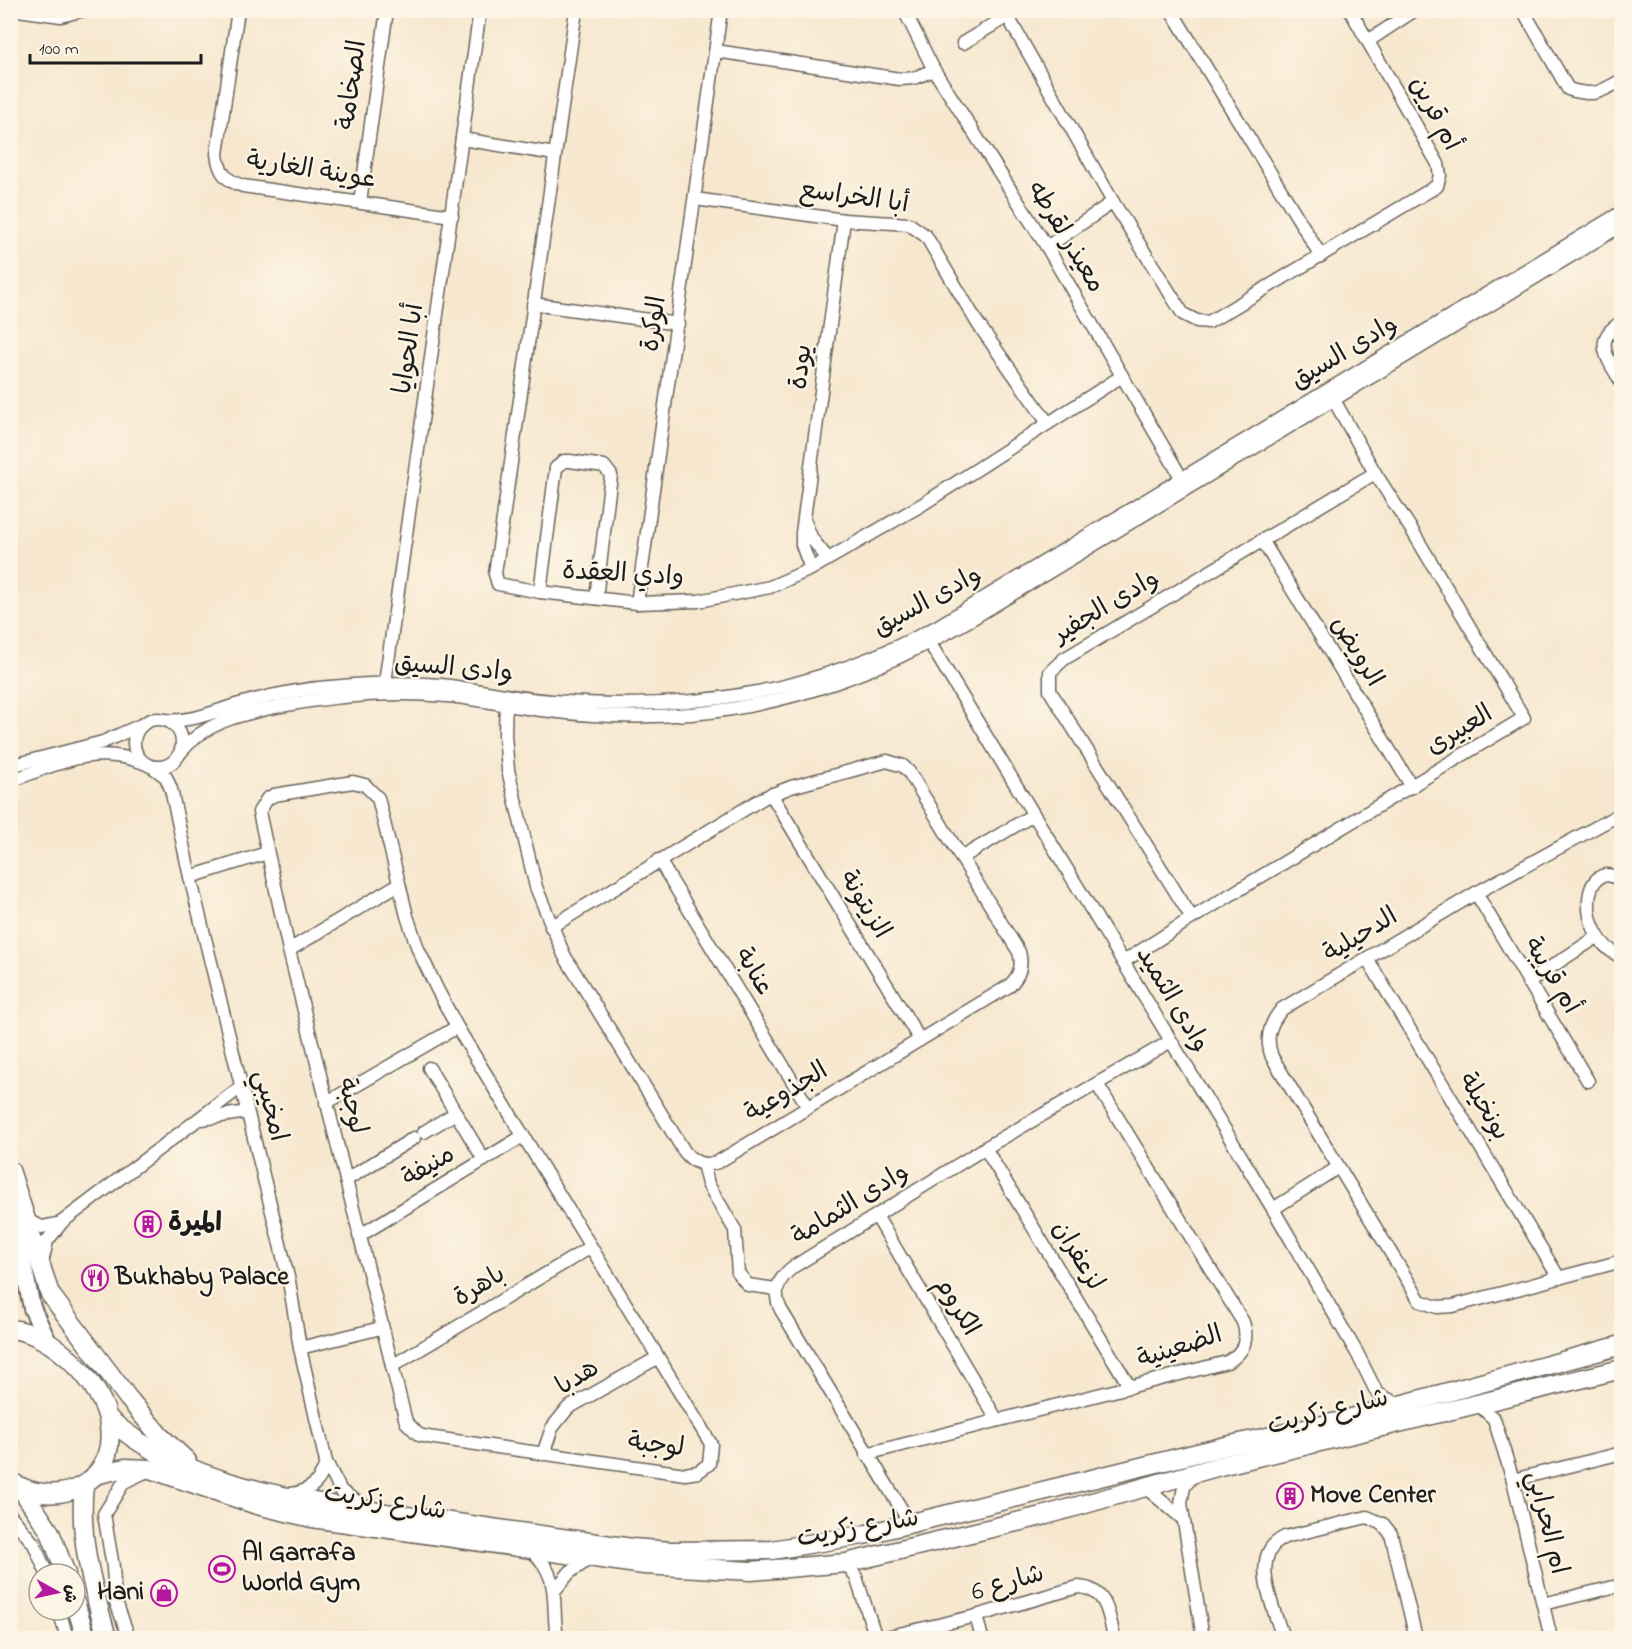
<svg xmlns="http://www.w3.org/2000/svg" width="1632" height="1649" font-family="'Indie Flower','Playpen Sans Arabic',sans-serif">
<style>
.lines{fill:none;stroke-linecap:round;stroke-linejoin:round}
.minor-casing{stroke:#69635b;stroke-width:15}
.tertiary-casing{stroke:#69635b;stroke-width:20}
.secondary-casing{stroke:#69635b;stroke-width:21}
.minor{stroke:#fff;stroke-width:12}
.tertiary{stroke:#fff;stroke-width:16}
.secondary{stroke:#fff;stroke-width:18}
.labels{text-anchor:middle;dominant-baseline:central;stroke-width:4.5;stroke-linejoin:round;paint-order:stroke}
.street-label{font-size:26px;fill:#1c1c1c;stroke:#fcf5e5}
.poi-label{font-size:26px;font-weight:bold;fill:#1c1c1c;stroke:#fcf5e5;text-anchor:start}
</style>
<rect width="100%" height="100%" fill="#fcf5e5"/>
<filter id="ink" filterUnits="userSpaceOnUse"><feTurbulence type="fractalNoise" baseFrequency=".0167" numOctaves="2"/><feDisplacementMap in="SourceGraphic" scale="12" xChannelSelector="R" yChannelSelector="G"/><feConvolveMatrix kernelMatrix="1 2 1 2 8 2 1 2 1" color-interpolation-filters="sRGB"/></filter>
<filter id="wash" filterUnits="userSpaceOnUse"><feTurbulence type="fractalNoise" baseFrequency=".008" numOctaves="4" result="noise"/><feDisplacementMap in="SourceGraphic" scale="24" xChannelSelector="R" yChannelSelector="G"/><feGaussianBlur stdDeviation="1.35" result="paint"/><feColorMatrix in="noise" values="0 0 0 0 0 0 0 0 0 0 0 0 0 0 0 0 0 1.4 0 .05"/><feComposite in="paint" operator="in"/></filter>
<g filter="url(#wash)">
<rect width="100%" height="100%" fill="#f7e7cf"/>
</g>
<g filter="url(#ink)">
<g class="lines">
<defs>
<g id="minor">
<path d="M 18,10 L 61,16 L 84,10"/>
<path d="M 238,10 L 217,154 C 219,172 226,181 243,186 L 452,216"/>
<path d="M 576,10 L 495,574 L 498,584 L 540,592 L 637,603 L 698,601 L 770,587 L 811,569 L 923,504 L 1122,376"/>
<path d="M 904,10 L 934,70 L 1047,247 L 1185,484"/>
<path d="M 1004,10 L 1113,202 L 1183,314 L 1197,321 L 1209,322 L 1437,186 L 1440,175 L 1438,164 L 1350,10"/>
<path d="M 1171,10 L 1321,256"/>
<path d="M 1523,10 L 1568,89 C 1594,97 1599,93 1622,80"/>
<path d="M 1368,41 L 1415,10"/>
<path d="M 963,43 L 1006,17"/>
<path d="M 716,51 L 900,79 L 914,78 L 934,70"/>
<path d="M 462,139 L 555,154"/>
<path d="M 695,199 L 844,220 L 909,224 L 926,236 L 978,324 L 1048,423"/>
<path d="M 360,202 L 387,10"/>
<path d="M 1047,247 L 1113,202"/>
<path d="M 533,304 L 678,324"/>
<path d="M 1622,322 C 1591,339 1608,360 1622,383"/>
<path d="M 805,522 L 812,539 L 828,559"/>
<path d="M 1262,540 L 1412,787"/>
<path d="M 811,569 L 802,545 L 802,533 L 844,220"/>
<path d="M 540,592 L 556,468 L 564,461 L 570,461 L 604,466 L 611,475 L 596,598"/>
<path d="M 637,603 L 721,10"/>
<path d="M 926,637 L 1273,1209 L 1357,1353 L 1377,1393 L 1397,1404"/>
<path d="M 384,690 L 480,10"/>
<path d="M 506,696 L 505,735 L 508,770 L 536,887 L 564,955 L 684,1151 C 693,1163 704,1167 718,1162 L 1009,986 C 1020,976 1023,966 1019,952 L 909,772 L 903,766 L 887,761 L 791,787 L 763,798 L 551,927"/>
<circle cx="158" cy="743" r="24"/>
<path d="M 164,720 C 193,723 216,710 243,703 C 275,694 308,688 341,686 C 374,683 408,682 441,685 C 478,689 515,699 553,701 C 694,712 812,694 938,626 L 1622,212"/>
<path d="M 180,753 C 205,722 238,715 276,707 C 332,696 389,691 447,696 C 482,699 516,708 550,711 C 597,717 644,718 691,714 C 792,705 881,671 968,621 L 1622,225"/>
<path d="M 10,766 L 103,742 L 141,725"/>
<path d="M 151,766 L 166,777 L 171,789 L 190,877 L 289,1281 L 300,1348 L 326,1462 L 341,1491 L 365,1507"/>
<path d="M 10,781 C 58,764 93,744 144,763"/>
<path d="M 353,782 L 365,785 L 378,798 L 407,916 L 418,949 L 437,989 L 457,1027 L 711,1444 L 709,1464 L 698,1472 L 685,1474 L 428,1437 L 419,1435 L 406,1422 L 289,950 L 259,812 L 267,799 L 274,795 Z"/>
<path d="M 771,794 L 920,1040"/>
<path d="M 1622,813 L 1476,893 L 1282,1009 C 1269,1024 1265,1039 1272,1057 L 1420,1301 L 1437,1307 L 1453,1306 L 1622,1261"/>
<path d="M 961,858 L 1033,815"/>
<path d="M 659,860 L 808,1107"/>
<path d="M 190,877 L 267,853"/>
<path d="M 1622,882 C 1584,851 1572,936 1622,957"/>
<path d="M 1476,893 L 1588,1081"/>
<path d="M 1192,918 L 1050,691 L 1050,672 L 1064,659 L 1375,473"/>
<path d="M 289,950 L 399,884"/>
<path d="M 1368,960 L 1559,1278"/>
<path d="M 1123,962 L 1192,918 L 1524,718 L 1413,532 L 1375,473 L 1330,393"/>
<path d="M 1528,982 L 1597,937"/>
<path d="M 429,1068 L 484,1160"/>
<path d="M 326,1103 L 457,1027"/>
<path d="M 202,1119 L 247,1112"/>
<path d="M 424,1132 L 456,1113"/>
<path d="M 985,1148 L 1130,1387"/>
<path d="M 703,1164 L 708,1184 L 735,1230 L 738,1273 L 748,1285 L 776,1289"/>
<path d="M 346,1180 L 414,1138"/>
<path d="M 1273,1209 L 1337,1168"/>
<path d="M 877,1217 L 997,1420"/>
<path d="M 26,1220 L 42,1227 L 61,1223"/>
<path d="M 359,1236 L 523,1136"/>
<path d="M 42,1263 L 47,1241 L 62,1222 L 241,1087"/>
<path d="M 300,1348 L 381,1328"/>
<path d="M 392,1366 L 591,1247"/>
<path d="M 1477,1403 L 1494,1419 L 1513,1480 L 1551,1638"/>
<path d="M 543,1454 L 552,1428 L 568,1408 L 657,1358"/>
<path d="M 866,1454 L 1227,1362 C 1244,1353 1249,1339 1243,1322 L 1097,1084"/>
<path d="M 1194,1474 L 1184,1487 L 1181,1503 L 1203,1638"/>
<path d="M 1513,1480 L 1622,1453"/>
<path d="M 1145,1487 L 1183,1519"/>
<path d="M 291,1494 C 311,1491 321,1482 326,1462"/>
<path d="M 10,1515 L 34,1544 L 47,1574"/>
<path d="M 911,1525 L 781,1310 C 772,1292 778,1279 793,1267 L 985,1148 L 1171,1041"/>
<path d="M 532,1551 C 562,1578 551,1603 557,1638"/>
<path d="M 846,1563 L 856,1577 L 876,1638"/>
<path d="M 555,1590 L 570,1572 L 591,1558"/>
<path d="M 1543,1604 L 1622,1585"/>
<path d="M 59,1610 L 67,1638"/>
<path d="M 976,1616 L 982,1638"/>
<path d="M 129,1638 L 115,1599 L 113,1567 L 104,1514 L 124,1482 L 147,1471"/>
<path d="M 882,1638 L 976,1616 L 1078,1587 C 1107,1588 1109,1615 1114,1638"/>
<path d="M 1283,1638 C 1274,1608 1247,1554 1285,1537 L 1367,1517 L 1383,1524 L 1391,1534 L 1416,1638"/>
</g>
<path id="tertiary" d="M 10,1202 L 32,1308 L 47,1340"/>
<g id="secondary">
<path d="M 10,1170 L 50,1294 L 128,1398 L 160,1436 L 187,1461"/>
<path d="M 10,1329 C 52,1332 104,1384 109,1425 C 117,1485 56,1511 10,1481"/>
<path d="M 108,1418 C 189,1492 324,1504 429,1519 C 496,1529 564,1538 632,1548 L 671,1551 L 772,1550 L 863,1535 L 1226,1446 L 1337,1422 L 1622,1345"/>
<path d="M 95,1475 L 125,1468 L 150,1469 L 257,1505 L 312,1518 L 644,1565 L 751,1571 L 846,1563 L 1046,1515 L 1220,1466 L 1622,1369"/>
<path d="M 84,1485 C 78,1539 93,1587 107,1638"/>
<path d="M 20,1487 L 50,1532 L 66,1574"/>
<path d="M 75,1602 L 86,1638"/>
</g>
</defs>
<use href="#minor" class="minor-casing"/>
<use href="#tertiary" class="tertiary-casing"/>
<use href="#secondary" class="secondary-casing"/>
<use href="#minor" class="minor"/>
<use href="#tertiary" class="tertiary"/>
<use href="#secondary" class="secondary"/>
</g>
</g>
<defs>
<symbol id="building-ring" viewBox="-11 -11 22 22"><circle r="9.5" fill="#fcf5e5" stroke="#b5179e" stroke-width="1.5"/><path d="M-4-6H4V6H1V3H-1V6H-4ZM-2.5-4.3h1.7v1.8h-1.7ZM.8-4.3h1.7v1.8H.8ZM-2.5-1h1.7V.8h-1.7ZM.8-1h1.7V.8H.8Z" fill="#b5179e"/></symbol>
<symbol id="restaurant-ring" viewBox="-11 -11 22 22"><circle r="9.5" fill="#fcf5e5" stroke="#b5179e" stroke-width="1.5"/><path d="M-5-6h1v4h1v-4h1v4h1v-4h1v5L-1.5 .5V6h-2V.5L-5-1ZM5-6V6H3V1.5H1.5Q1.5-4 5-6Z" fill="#b5179e"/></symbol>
<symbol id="stadium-ring" viewBox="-11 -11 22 22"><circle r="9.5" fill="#fcf5e5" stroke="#b5179e" stroke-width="1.5"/><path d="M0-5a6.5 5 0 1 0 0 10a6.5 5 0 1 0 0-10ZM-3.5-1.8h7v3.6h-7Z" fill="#b5179e"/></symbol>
<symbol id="shop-ring" viewBox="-11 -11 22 22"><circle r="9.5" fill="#fcf5e5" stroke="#b5179e" stroke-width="1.5"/><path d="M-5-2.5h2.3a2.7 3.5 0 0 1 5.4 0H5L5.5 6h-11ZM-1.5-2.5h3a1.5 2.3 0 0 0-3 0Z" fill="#b5179e"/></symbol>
</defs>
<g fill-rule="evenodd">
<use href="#building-ring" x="133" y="1209" width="30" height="30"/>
<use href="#restaurant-ring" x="80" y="1263" width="30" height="30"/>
<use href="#building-ring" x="1275" y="1481" width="30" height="30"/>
<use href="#stadium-ring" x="207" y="1554" width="30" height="30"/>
<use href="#shop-ring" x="149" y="1578" width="30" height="30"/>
</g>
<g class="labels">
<g class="street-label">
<text transform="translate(353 85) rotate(-82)">الصخامة</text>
<text transform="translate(1434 114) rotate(62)">أم قرين</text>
<text transform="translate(311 171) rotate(9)">عوينة الغارية</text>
<text transform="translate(854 198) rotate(8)">أبا الخراسع</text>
<text transform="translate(1065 237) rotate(59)">معيذر لقرطه</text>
<text transform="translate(655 324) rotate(-82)">الوكرة</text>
<text transform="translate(410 349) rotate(-82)">أبا الحوايا</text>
<text transform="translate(1345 353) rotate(-31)">وادى السيق</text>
<text transform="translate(802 367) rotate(-83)">يودة</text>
<text transform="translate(623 575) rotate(3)">وادي العقدة</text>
<text transform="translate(928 602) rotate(-29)">وادى السيق</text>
<text transform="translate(1107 607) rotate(-31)">وادى الجفير</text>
<text transform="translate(1356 652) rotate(59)">الرويض</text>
<text transform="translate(454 669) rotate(5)">وادى السيق</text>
<text transform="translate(1460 731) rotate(-31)">العبيرى</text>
<text transform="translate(864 905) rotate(59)">الزيتونة</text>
<text transform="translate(1361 936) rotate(-31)">الدحيلية</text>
<text transform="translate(753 972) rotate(59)">عنابة</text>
<text transform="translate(1551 976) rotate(59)">أم قريبة</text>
<text transform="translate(1172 1000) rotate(59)">وادى الثميد</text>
<text transform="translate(787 1093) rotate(-31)">الجذوعية</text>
<text transform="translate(269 1106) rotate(76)">امخيبي</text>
<text transform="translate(351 1106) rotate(77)">لوجبة</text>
<text transform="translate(1483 1107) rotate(59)">بونخيلة</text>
<text transform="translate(429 1167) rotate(-31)">منيفة</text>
<text transform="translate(851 1205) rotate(-32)">وادى الثمامة</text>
<text transform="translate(1077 1256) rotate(59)">لزعفران</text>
<text transform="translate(480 1287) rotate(-31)">باهرة</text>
<text transform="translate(956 1307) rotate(59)">الكروم</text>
<text transform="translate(1180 1348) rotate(-18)">الضعينية</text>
<text transform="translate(578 1378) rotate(-32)">هدبا</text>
<text transform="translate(1328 1413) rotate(-14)">شارع زكريت</text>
<text transform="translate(656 1446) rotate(7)">لوجبة</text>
<text transform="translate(385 1503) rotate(9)">شارع زكريت</text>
<text transform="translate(1546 1523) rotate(76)">ام الحرابي</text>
<text transform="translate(858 1529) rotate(-10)">شارع زكريت</text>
<text transform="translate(1008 1584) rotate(-16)">شارع 6</text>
</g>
<g class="poi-label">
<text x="168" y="1224">الميرة</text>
<text x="115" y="1278">Bukhaby Palace</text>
<text x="1310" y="1496">Move Center</text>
<text x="242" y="1554">Al Garrafa<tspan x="242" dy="30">World Gym</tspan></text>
<text x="144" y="1593" text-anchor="end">Hani</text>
</g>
</g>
<rect width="1632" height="1649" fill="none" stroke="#fcf5e5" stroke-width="36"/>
<g transform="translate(57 1592) rotate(98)"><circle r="28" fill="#fcf5e5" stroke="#a29e95" stroke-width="1.5"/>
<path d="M0-4.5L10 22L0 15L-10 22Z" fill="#b5179e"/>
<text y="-9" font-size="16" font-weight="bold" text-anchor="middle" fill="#1c1c1c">ش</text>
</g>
<path d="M30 54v9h171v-9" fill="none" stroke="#1c1c1c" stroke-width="3"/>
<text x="39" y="54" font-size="18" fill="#1c1c1c" stroke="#fcf5e5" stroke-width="4.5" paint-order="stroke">100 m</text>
</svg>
